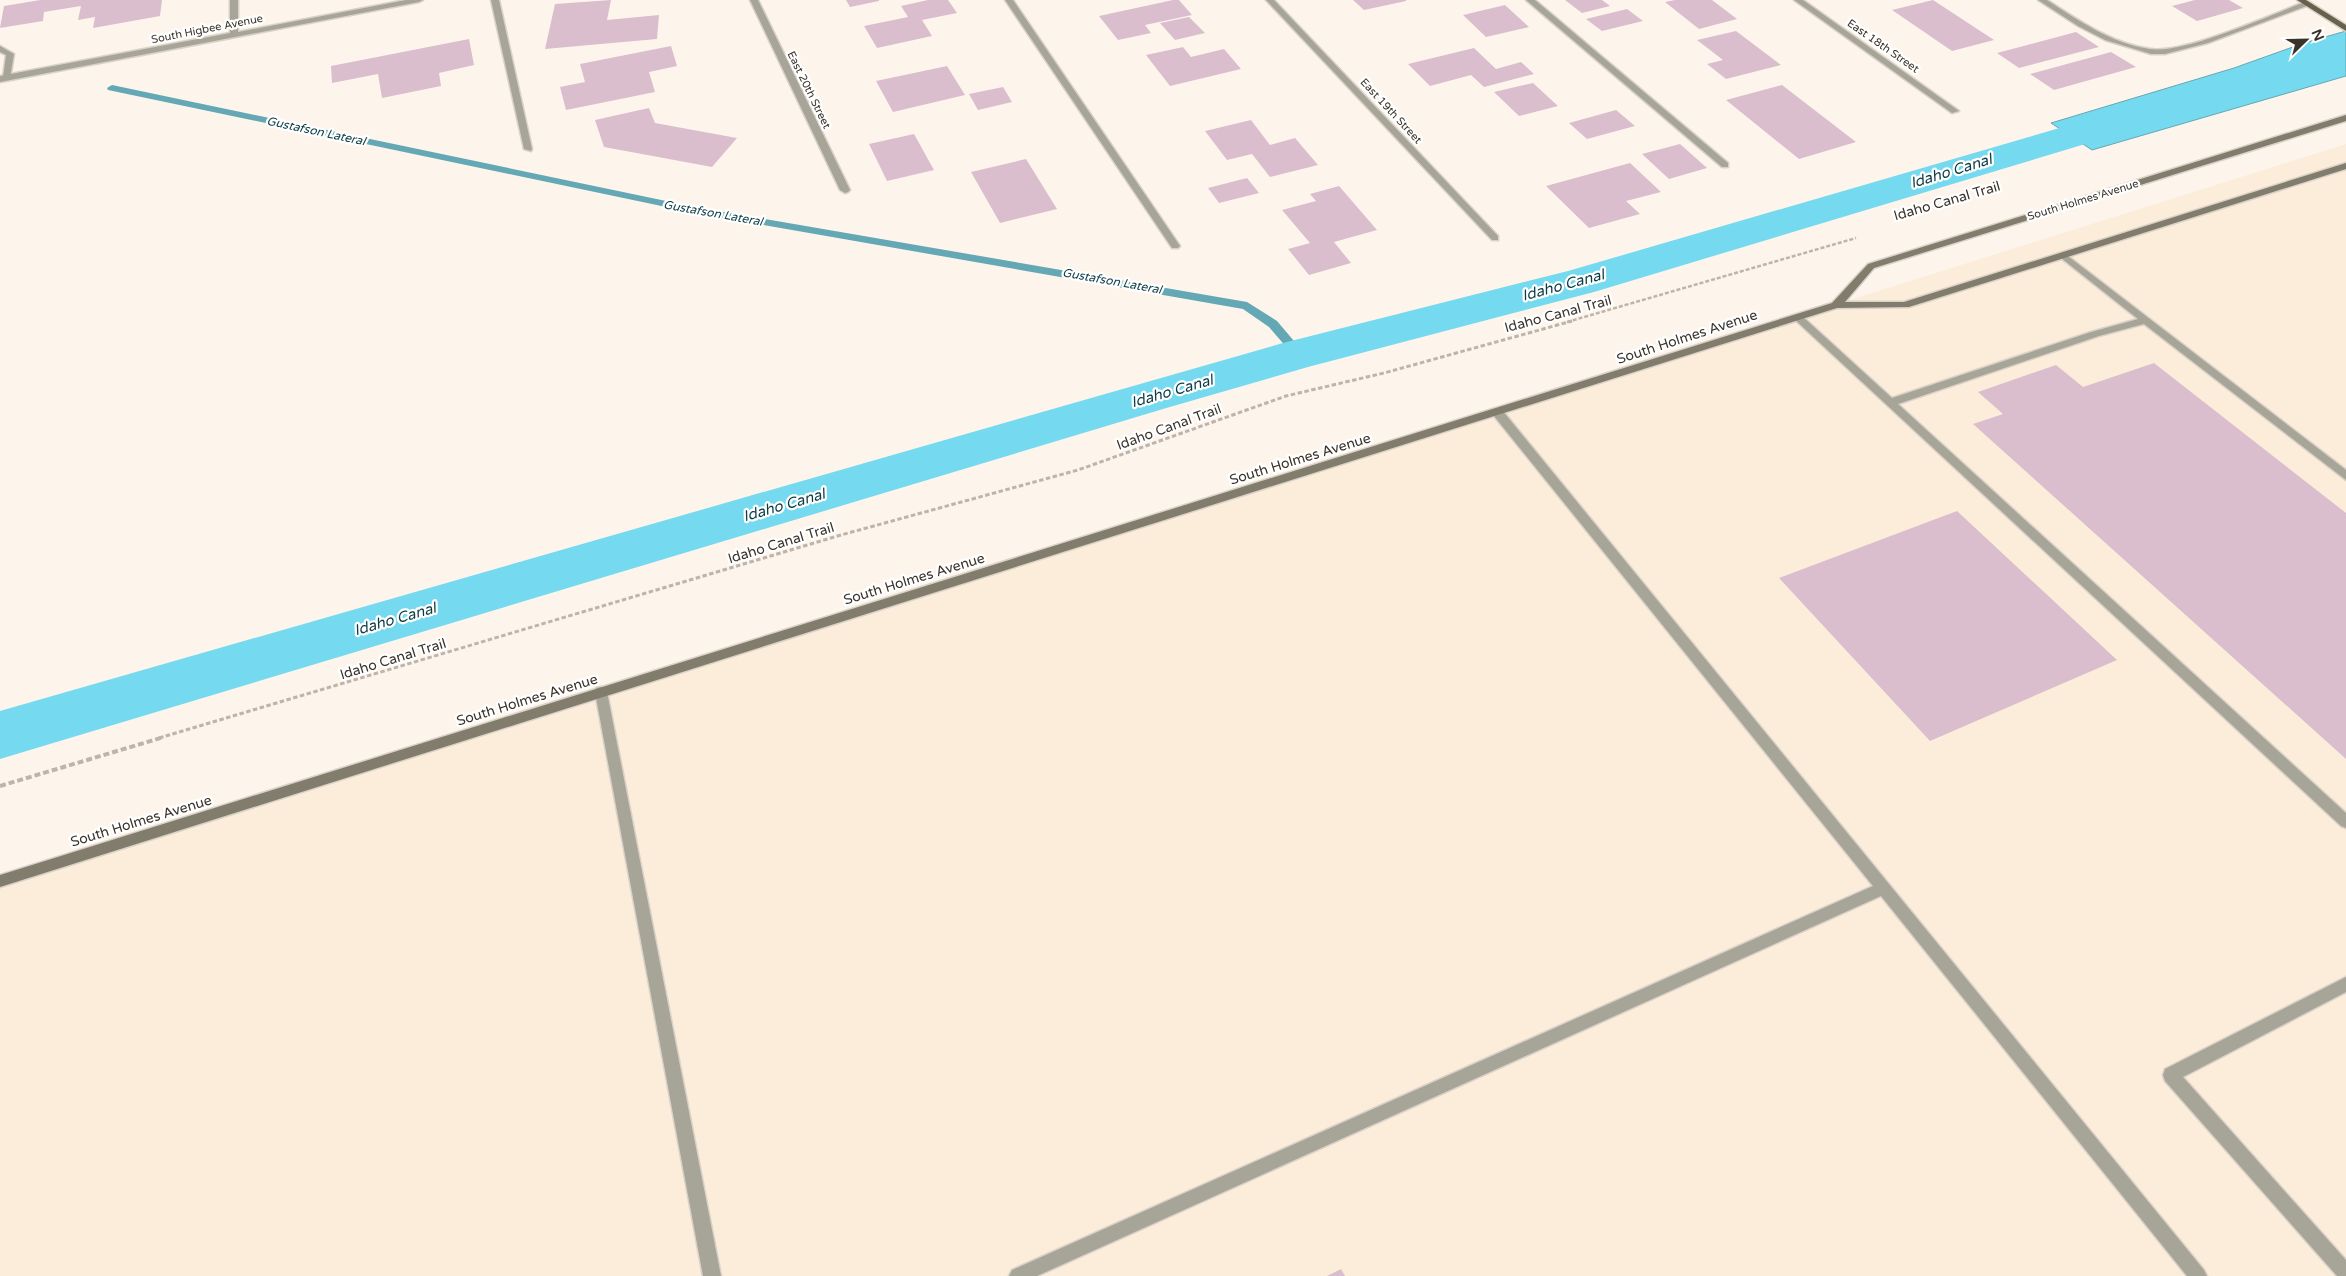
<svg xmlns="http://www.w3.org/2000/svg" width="2346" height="1276" font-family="'Varela Round',sans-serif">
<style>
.built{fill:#fceddb}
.water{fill:#75daef;stroke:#63a8b4}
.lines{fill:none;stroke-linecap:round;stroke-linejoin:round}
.stream{fill:#63a8b4;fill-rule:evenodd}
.canal{fill:#75daef;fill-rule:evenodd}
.building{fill:#dabece}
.lane-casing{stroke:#dad2c9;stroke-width:3}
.street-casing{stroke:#dad2c9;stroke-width:3}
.secondary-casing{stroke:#dad2c9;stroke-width:3}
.primary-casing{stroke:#dad2c9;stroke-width:3}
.path-far2{stroke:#bdb5ac;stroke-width:2.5;stroke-dasharray:4 2;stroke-linecap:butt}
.path-far1{stroke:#bdb5ac;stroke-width:3;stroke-dasharray:4.5 2.5;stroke-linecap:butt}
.path{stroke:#bdb5ac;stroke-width:4;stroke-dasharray:6 3;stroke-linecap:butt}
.lane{fill:#a7a498;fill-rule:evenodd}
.street{fill:#a7a498;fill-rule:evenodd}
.secondary{fill:#817c6b;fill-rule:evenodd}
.primary{fill:#66604c;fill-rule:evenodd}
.labels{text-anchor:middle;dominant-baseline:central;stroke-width:4.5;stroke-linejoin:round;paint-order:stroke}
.far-street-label{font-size:11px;fill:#3a332a;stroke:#fff}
.far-water-label{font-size:12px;font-style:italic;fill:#0b3c45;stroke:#fff}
.street-label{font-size:14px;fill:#3a332a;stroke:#fff}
.water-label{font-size:15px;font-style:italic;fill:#0b3c45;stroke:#fff}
</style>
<rect width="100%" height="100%" fill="#fdf5ec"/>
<path class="built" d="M 2346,144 L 2346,1276 L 0,1276 L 0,881 Z"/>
<path class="water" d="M 2346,31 L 2346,76 L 2092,150 L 2051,123 L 2234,68 L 2304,43 Z"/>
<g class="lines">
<path class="stream" d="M 112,85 L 690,206 L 1247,302 L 1277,321 L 1305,354 L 1299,358 L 1295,357 L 1269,327 L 1243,309 L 690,212 L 108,90 L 107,88 Z"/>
<path class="canal" d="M 2142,104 L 2155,107 L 2161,115 L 2155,123 L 1594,292 L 1308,367 L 1163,409 L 0,759 L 0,711 L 1283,343 L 1568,271 Z"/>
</g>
<g class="building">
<path d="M 40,0 L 162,0 L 160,16 L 93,28 L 95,17 L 78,20 L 81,6 L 44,12 L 43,21 L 0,28 L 4,6 Z"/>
<path d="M 611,0 L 607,20 L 659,15 L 657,39 L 545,49 L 555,4 Z"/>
<path d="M 846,0 L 879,0 L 879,1 L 850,7 Z"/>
<path d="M 928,0 L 948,0 L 957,13 L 922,20 L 932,36 L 877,48 L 864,26 L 908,17 L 901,6 Z"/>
<path d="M 1173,0 L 1179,0 L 1192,15 L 1145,25 L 1151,33 L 1118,40 L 1099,16 Z"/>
<path d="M 1353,0 L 1406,0 L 1406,1 L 1364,10 Z"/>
<path d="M 1565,0 L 1602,0 L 1610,6 L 1582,13 Z"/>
<path d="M 1675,0 L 1712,0 L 1737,19 L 1699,29 L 1665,2 Z"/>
<path d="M 1933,0 L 1994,40 L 1952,51 L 1892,10 Z"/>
<path d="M 2195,0 L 2229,0 L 2243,8 L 2197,21 L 2172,6 Z"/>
<path d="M 1505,5 L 1529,27 L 1486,37 L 1463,15 Z"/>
<path d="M 1627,9 L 1643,21 L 1602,31 L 1586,19 Z"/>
<path d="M 1189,17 L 1205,33 L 1175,40 L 1160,23 Z"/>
<path d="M 1736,31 L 1781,65 L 1726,79 L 1707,64 L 1723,60 L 1697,40 Z"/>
<path d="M 2076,32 L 2099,47 L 2019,68 L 1997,53 Z"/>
<path d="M 469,39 L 474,65 L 439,73 L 441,86 L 382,98 L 378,74 L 332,83 L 331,66 Z"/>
<path d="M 671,46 L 677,66 L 649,72 L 655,92 L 566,110 L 560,87 L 585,82 L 580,64 Z"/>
<path d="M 1183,47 L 1191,57 L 1224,49 L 1241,69 L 1170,86 L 1146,55 Z"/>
<path d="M 1474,48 L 1496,69 L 1521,62 L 1534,74 L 1484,87 L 1471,75 L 1430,86 L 1408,64 Z"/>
<path d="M 2111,52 L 2136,67 L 2054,90 L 2030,74 Z"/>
<path d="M 947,66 L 965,95 L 893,112 L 876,81 Z"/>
<path d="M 1533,83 L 1558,106 L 1519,116 L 1494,92 Z"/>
<path d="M 1782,85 L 1856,142 L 1799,159 L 1726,100 Z"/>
<path d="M 1003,87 L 1012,102 L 978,110 L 969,94 Z"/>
<path d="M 649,108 L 655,123 L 737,138 L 712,167 L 604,147 L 595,120 Z"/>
<path d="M 1616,110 L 1635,126 L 1587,139 L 1569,123 Z"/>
<path d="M 1251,120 L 1270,145 L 1295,138 L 1318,165 L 1270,177 L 1252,154 L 1227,160 L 1205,131 Z"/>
<path d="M 914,134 L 934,170 L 887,181 L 869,144 Z"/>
<path d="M 1680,144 L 1707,168 L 1669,179 L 1642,154 Z"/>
<path d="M 1026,159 L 1057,209 L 1000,223 L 971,172 Z"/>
<path d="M 1630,163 L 1661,192 L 1626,201 L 1640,214 L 1589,228 L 1546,186 Z"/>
<path d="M 1247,178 L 1259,193 L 1219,203 L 1208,188 Z"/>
<path d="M 1339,186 L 1377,230 L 1334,242 L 1351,263 L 1309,275 L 1288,249 L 1310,243 L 1282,210 L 1316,201 L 1310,194 Z"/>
<path d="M 2154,363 L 2346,513 L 2346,759 L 1973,424 L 2003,414 L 1978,392 L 2056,365 L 2083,387 Z"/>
<path d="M 1957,511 L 2117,660 L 1930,741 L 1779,578 Z"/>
<path d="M 1341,1269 L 1345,1276 L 1327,1276 Z"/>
</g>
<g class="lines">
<defs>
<g id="lane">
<path d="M 491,0 L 499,0 L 532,149 L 531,151 L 524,149 Z"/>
<path d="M 1005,0 L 1013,0 L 1180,246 L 1178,248 L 1172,248 Z"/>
<path d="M 1526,0 L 1535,0 L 1728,163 L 1728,167 L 1722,167 Z"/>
<path d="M 2038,0 L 2047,0 C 2078,20 2112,44 2150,49 C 2184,54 2270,15 2305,2 L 2312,4 L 2208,43 L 2165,54 L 2151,54 L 2105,40 L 2078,26 Z"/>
<path d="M 0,46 L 14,54 L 10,79 L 3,77 L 6,55 L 0,52 Z"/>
<path d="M 2064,253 L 2346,470 L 2346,480 L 2144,324 L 2099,336 L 1898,404 L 2346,813 L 2346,828 L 2341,826 L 1793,318 L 1794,316 L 1802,316 L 1892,398 L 2091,332 L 2138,319 L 2061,258 L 2059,256 Z"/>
<path d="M 1498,409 L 1502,410 L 2204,1270 L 2207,1276 L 2187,1276 L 1881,896 L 1037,1276 L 1009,1276 L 1012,1270 L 1873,886 L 1494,416 L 1493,413 Z"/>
<path d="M 601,687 L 606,688 L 607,692 L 721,1276 L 703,1276 L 595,692 L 596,688 Z"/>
<path d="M 2346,977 L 2346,992 L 2183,1077 L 2346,1260 L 2346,1276 L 2337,1276 L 2165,1081 L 2163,1075 L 2165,1069 Z"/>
</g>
<g id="street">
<path d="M 230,0 L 238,0 L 238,32 L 406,0 L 423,0 L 419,2 L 0,82 L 0,76 L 230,33 Z"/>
<path d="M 750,0 L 758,0 L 850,190 L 848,192 L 845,193 L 840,190 Z"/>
<path d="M 1266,0 L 1274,0 L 1498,236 L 1498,240 L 1492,240 Z"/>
<path d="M 1794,0 L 1803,0 L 1959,111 L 1952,113 Z"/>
</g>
<path id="secondary" d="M 2346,115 L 2346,121 L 1874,268 L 1845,302 L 1904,302 L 2346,163 L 2346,169 L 1909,307 L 1837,308 L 0,887 L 0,875 L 1832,303 L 1868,264 Z"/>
<path id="primary" d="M 2297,0 L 2306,0 L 2346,25 L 2346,31 Z"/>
</defs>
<use href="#lane" class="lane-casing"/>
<use href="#street" class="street-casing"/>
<use href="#secondary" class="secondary-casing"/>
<use href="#primary" class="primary-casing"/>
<path class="path-far2" d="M 1567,322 L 1856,238"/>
<path class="path-far1" d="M 159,738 L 841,535 L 1078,470 L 1286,396 L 1384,373 L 1572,321"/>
<path class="path" d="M 0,786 L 164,737"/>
<use href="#lane" class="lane"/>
<use href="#street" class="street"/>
<use href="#secondary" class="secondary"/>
<use href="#primary" class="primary"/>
</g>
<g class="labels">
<g class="far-street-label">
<text transform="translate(207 29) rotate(-11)">South Higbee Avenue</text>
<text transform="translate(1883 46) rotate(35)">East 18th Street</text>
<text transform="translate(809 90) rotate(64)">East 20th Street</text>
<text transform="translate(1391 111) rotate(47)">East 19th Street</text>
<text transform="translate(2083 200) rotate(-17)">South Holmes Avenue</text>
</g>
<g class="far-water-label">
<text transform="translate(316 131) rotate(12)">Gustafson Lateral</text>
<text transform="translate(713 213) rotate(10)">Gustafson Lateral</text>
<text transform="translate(1112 281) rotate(10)">Gustafson Lateral</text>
</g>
<g class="street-label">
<text transform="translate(1947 201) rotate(-16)">Idaho Canal Trail</text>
<text transform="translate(1558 314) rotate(-15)">Idaho Canal Trail</text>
<text transform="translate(1687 337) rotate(-18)">South Holmes Avenue</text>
<text transform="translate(1169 427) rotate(-20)">Idaho Canal Trail</text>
<text transform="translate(1300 459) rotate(-17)">South Holmes Avenue</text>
<text transform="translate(781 543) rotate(-17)">Idaho Canal Trail</text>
<text transform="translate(914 579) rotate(-17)">South Holmes Avenue</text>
<text transform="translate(393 659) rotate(-17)">Idaho Canal Trail</text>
<text transform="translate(527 700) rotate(-17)">South Holmes Avenue</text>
<text transform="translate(141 821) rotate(-17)">South Holmes Avenue</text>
</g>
<g class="water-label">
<text transform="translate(1951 171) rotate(-17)">Idaho Canal</text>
<text transform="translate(1563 285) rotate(-15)">Idaho Canal</text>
<text transform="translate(1172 391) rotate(-16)">Idaho Canal</text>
<text transform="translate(784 505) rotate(-16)">Idaho Canal</text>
<text transform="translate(395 619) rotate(-16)">Idaho Canal</text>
</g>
</g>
<g transform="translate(2306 40) rotate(67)" stroke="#ffffff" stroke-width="4" paint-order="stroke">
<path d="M0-4L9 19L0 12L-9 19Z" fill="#3a332a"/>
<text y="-8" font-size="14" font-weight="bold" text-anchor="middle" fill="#3a332a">N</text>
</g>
</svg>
